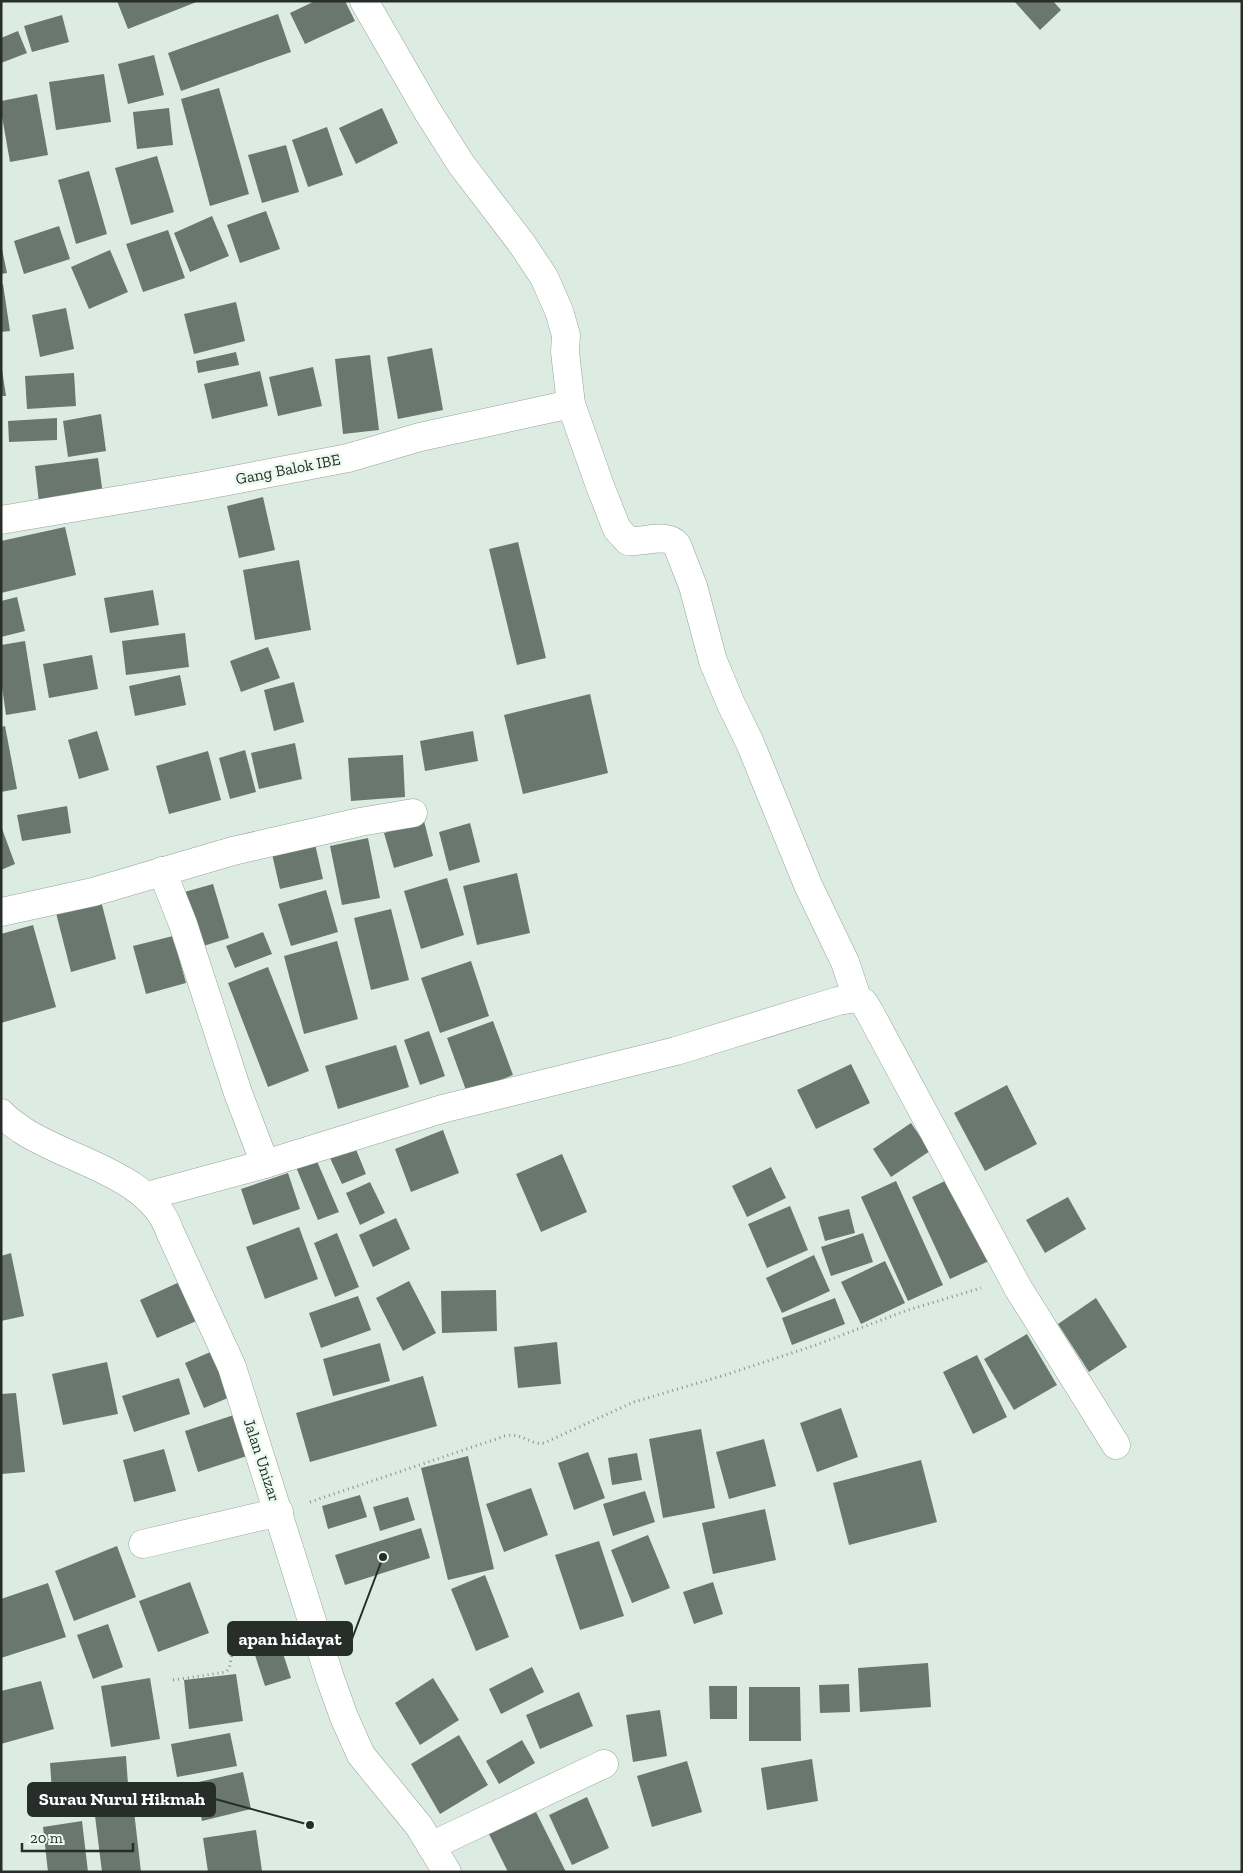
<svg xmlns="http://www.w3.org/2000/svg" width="1243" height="1873" font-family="'Zilla Slab',serif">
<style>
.building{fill:#6a776e}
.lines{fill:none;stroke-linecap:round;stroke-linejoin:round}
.street-casing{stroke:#95a399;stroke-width:29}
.path{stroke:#87928b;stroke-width:3;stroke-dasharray:1 4;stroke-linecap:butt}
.street{stroke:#fff;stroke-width:28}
.labels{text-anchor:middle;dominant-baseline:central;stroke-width:5;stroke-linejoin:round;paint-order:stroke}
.street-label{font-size:16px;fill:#272d29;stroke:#eafaef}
.leader{fill:none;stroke:#272d29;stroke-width:2}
.callout-dot{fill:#272d29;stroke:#eafaef;stroke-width:2}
.callout{fill:#272d29;stroke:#272d29;stroke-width:2}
.callout-label{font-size:18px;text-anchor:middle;font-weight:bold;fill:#fff}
</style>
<rect width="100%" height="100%" fill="#ddece2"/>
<g class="building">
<path d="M 117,1 L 199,1 L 128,29 Z"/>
<path d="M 315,1 L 345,1 L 355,21 L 305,44 L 290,13 Z"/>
<path d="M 1014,1 L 1053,1 L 1061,10 L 1040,30 Z"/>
<path d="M 278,14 L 291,52 L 181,91 L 168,53 Z"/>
<path d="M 62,15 L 69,42 L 32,52 L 24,26 Z"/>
<path d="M 18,31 L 27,53 L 1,63 L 1,38 Z"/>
<path d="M 154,55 L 164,95 L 128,104 L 118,64 Z"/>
<path d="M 104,74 L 111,122 L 56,130 L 49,82 Z"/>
<path d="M 219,88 L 249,194 L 210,206 L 181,99 Z"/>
<path d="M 37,94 L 48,155 L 10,162 L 1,111 L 1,101 Z"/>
<path d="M 169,108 L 173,145 L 137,149 L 133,112 Z"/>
<path d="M 382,108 L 398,143 L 356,164 L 339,128 Z"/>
<path d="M 327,127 L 343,175 L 308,187 L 292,140 Z"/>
<path d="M 286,145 L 299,192 L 262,203 L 248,155 Z"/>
<path d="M 157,156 L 174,212 L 131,225 L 115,168 Z"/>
<path d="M 89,171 L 107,234 L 76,244 L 58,180 Z"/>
<path d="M 266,211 L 280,249 L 240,263 L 227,225 Z"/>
<path d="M 212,216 L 229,256 L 190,272 L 174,233 Z"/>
<path d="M 59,226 L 70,259 L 24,274 L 14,241 Z"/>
<path d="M 168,230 L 185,278 L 143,292 L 126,244 Z"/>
<path d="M 1,244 L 7,273 L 1,274 Z"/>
<path d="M 110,250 L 128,292 L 89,309 L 71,267 Z"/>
<path d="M 3,284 L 10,331 L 1,332 L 1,285 Z"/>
<path d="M 236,302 L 245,341 L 194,354 L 184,314 Z"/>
<path d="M 66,308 L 74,349 L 40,357 L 32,315 Z"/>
<path d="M 432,348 L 443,410 L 398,419 L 387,357 Z"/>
<path d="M 236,352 L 239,365 L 198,373 L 196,361 Z"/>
<path d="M 370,355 L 379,430 L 343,434 L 335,359 Z"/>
<path d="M 1,363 L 6,396 L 1,396 Z"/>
<path d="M 313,367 L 322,406 L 278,416 L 269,377 Z"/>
<path d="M 260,371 L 268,406 L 212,419 L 204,384 Z"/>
<path d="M 74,373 L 76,406 L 27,409 L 25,376 Z"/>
<path d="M 101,414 L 106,451 L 68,457 L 63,421 Z"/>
<path d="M 57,418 L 57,440 L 9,442 L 8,421 Z"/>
<path d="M 98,458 L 103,495 L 39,503 L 35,466 Z"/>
<path d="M 263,497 L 275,550 L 239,558 L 227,506 Z"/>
<path d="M 65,527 L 76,575 L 1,593 L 1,541 Z"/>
<path d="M 518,542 L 546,658 L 517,665 L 489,549 Z"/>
<path d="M 299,560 L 311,630 L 255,640 L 243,570 Z"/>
<path d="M 153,590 L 159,625 L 110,633 L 104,598 Z"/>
<path d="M 17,597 L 25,631 L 1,637 L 1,601 Z"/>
<path d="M 185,633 L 189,667 L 126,675 L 122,641 Z"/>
<path d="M 25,641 L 36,710 L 6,715 L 1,680 L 1,645 Z"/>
<path d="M 268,647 L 280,678 L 241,692 L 230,661 Z"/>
<path d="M 92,655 L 98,689 L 49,698 L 43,664 Z"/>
<path d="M 180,675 L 186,705 L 135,716 L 129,686 Z"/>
<path d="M 294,682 L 304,722 L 274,731 L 264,690 Z"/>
<path d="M 590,694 L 608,773 L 523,794 L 504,715 Z"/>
<path d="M 5,726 L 17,789 L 1,792 L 1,727 Z"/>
<path d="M 97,731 L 109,770 L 79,779 L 68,740 Z"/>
<path d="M 473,731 L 478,761 L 425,771 L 420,741 Z"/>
<path d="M 295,743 L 302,779 L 259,789 L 251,753 Z"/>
<path d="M 245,750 L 256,792 L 230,799 L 219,758 Z"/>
<path d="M 208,751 L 221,800 L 169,814 L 156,766 Z"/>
<path d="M 403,755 L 405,797 L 351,801 L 348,758 Z"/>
<path d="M 67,806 L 71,833 L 22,841 L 17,815 Z"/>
<path d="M 424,821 L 433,856 L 394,868 L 384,833 Z"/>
<path d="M 470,823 L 480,862 L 449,871 L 439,832 Z"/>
<path d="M 1,826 L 15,864 L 1,870 Z"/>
<path d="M 368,838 L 380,898 L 342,905 L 330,846 Z"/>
<path d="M 315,844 L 323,879 L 280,889 L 272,854 Z"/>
<path d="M 517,873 L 530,933 L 477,945 L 463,886 Z"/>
<path d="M 447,878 L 464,935 L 421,949 L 404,891 Z"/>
<path d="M 213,884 L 229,938 L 197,948 L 181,893 Z"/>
<path d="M 326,890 L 338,932 L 291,946 L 278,904 Z"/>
<path d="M 100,897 L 116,959 L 71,972 L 55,909 Z"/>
<path d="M 391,909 L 409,980 L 371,990 L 354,918 Z"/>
<path d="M 33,925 L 56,1007 L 1,1023 L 1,934 Z"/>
<path d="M 263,932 L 272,954 L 235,968 L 226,946 Z"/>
<path d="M 173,936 L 186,983 L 146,994 L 133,946 Z"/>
<path d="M 337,941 L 358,1019 L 304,1034 L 284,956 Z"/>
<path d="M 471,961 L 489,1016 L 440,1033 L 421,978 Z"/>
<path d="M 268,967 L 309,1071 L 268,1087 L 228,983 Z"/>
<path d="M 493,1021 L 513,1075 L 467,1093 L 447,1038 Z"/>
<path d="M 429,1031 L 445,1076 L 420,1085 L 404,1040 Z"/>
<path d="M 396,1045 L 409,1087 L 338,1109 L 325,1066 Z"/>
<path d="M 851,1064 L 870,1103 L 816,1129 L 797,1090 Z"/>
<path d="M 1007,1085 L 1037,1144 L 985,1171 L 954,1113 Z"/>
<path d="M 911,1123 L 930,1151 L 891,1177 L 873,1149 Z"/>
<path d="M 443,1130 L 459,1173 L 411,1192 L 395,1149 Z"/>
<path d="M 355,1147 L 366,1174 L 342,1184 L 330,1158 Z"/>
<path d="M 562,1154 L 587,1212 L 541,1232 L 516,1174 Z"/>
<path d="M 316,1159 L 339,1212 L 318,1220 L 296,1167 Z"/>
<path d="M 771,1167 L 786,1198 L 747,1217 L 732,1186 Z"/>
<path d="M 288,1173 L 300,1209 L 253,1225 L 241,1189 Z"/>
<path d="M 951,1178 L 989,1261 L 950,1279 L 912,1197 Z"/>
<path d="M 896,1181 L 943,1285 L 908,1301 L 861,1197 Z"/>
<path d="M 370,1182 L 385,1213 L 360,1225 L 346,1193 Z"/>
<path d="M 1068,1197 L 1086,1229 L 1045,1253 L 1026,1220 Z"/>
<path d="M 790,1206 L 808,1250 L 767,1268 L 748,1224 Z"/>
<path d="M 849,1209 L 855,1233 L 825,1241 L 818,1217 Z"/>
<path d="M 396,1218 L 410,1249 L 373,1267 L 359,1235 Z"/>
<path d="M 299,1227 L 318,1279 L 265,1299 L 246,1247 Z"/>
<path d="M 337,1233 L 359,1287 L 335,1297 L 314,1243 Z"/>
<path d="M 863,1233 L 873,1262 L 831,1276 L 821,1247 Z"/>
<path d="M 11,1253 L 24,1316 L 1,1321 L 1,1256 Z"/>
<path d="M 814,1255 L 830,1291 L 782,1313 L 766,1278 Z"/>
<path d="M 885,1261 L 905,1303 L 861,1324 L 841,1282 Z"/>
<path d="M 184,1280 L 201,1319 L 157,1338 L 140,1300 Z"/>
<path d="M 409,1281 L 436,1333 L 403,1351 L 376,1298 Z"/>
<path d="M 496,1290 L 497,1331 L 442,1333 L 441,1291 Z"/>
<path d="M 358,1296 L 371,1330 L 321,1348 L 309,1313 Z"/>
<path d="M 835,1298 L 845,1324 L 792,1345 L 782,1318 Z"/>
<path d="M 1096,1298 L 1127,1347 L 1089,1372 L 1058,1324 Z"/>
<path d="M 1027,1334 L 1057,1385 L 1014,1410 L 984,1359 Z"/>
<path d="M 557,1342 L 561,1384 L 518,1388 L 514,1347 Z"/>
<path d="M 380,1343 L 390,1381 L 333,1396 L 323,1359 Z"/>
<path d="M 215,1350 L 235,1395 L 204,1408 L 185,1363 Z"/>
<path d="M 977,1355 L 1007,1417 L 973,1434 L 943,1372 Z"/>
<path d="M 107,1362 L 118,1414 L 63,1425 L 52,1374 Z"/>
<path d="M 423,1376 L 437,1426 L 310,1462 L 296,1413 Z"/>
<path d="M 179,1378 L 190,1414 L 134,1432 L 122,1396 Z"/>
<path d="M 16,1393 L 25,1472 L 1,1474 L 1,1394 Z"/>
<path d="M 841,1408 L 858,1457 L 817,1472 L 800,1423 Z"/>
<path d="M 243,1412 L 256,1453 L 198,1472 L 185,1431 Z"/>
<path d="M 701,1429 L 715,1508 L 663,1518 L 649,1439 Z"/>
<path d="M 764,1439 L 776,1486 L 729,1499 L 716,1452 Z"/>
<path d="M 164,1449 L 176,1491 L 134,1502 L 123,1460 Z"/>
<path d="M 588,1452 L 605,1498 L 574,1510 L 558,1463 Z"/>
<path d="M 637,1453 L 642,1480 L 612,1485 L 608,1458 Z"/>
<path d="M 468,1456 L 494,1569 L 448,1580 L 421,1468 Z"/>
<path d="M 921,1460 L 937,1522 L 849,1545 L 833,1483 Z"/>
<path d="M 531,1488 L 548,1535 L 504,1552 L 486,1504 Z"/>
<path d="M 645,1491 L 655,1522 L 613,1536 L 603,1504 Z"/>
<path d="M 360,1495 L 367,1517 L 328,1529 L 322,1506 Z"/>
<path d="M 408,1497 L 415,1520 L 380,1531 L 373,1507 Z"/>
<path d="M 765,1509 L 776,1560 L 713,1574 L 702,1523 Z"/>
<path d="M 421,1528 L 430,1558 L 345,1585 L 335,1555 Z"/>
<path d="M 648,1535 L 670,1588 L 632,1603 L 611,1550 Z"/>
<path d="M 599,1541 L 624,1616 L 580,1630 L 555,1555 Z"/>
<path d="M 117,1546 L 136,1597 L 74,1621 L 55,1571 Z"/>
<path d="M 485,1575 L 509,1637 L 476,1651 L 451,1589 Z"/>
<path d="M 190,1582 L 209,1633 L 158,1652 L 139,1601 Z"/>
<path d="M 713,1582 L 723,1614 L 694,1624 L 683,1592 Z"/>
<path d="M 48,1583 L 66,1637 L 1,1658 L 1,1599 Z"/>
<path d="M 108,1624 L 123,1667 L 93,1679 L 77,1635 Z"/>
<path d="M 279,1641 L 291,1678 L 265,1686 L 253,1649 Z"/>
<path d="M 928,1663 L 931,1707 L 860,1712 L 858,1668 Z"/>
<path d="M 532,1667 L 544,1692 L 501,1714 L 489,1689 Z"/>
<path d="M 236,1674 L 243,1721 L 189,1729 L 184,1680 Z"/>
<path d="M 150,1678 L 160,1739 L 111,1747 L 101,1686 Z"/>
<path d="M 433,1678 L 459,1720 L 420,1745 L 395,1703 Z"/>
<path d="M 41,1681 L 54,1729 L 1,1744 L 1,1691 Z"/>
<path d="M 849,1684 L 850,1712 L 820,1713 L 819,1685 Z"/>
<path d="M 709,1686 L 737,1686 L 737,1719 L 710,1719 Z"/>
<path d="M 749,1687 L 800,1687 L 801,1741 L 749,1741 Z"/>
<path d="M 579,1692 L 593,1726 L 540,1749 L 526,1715 Z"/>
<path d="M 660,1710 L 667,1756 L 633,1762 L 626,1715 Z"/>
<path d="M 230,1733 L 237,1766 L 177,1777 L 171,1744 Z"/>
<path d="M 459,1735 L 488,1785 L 440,1814 L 411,1764 Z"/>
<path d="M 522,1740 L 535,1763 L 499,1784 L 486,1761 Z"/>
<path d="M 126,1756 L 129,1799 L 53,1806 L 50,1763 Z"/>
<path d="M 812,1759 L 818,1801 L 767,1810 L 761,1768 Z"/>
<path d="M 687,1761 L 702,1812 L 652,1827 L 637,1776 Z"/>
<path d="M 243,1772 L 251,1809 L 202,1821 L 194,1783 Z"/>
<path d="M 587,1797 L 609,1848 L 572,1865 L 549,1815 Z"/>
<path d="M 533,1806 L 566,1872 L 508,1872 L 487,1830 Z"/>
<path d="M 134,1811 L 141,1872 L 102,1872 L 95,1816 Z"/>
<path d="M 82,1821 L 88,1872 L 48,1872 L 43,1827 Z"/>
<path d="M 256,1830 L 262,1871 L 208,1872 L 203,1838 Z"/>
</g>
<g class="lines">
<defs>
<g id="street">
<path d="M 364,1 L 428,112 L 461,164 L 522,244 L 544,277 L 559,311 L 566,335 L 565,352 L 571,404 L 600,486 L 617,529 L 628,541 C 643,543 667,532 677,545 L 693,586 L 713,661 L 731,704 L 750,743 L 808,885 L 845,962 L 857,998"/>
<path d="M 1,520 L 202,486 L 348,458 L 420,437 L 571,404"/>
<path d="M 162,871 L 183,924 L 238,1093 L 265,1164"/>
<path d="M 1,912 L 93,892 L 233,851 L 360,822 L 413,813"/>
<path d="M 1,1113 C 7,1120 15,1125 22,1130 C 68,1161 151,1174 170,1232 L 232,1367 L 330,1678 L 344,1717 L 361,1755 L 419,1826 L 447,1872"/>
<path d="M 147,1196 L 265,1164 L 442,1109 L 676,1051 L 838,1001 L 857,998 L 864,1003 L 870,1013 L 1018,1288 L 1116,1445"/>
<path d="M 143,1544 L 279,1512"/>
<path d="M 431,1846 L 604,1764"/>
</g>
</defs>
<use href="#street" class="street-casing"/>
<g class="path">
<path d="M 310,1502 L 505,1436 C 524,1432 528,1445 544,1443 L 634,1402 L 725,1375 L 816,1345 L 905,1311 L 981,1288"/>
<path d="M 173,1680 L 226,1672 C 233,1665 228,1656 236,1649 L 283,1637"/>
</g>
<use href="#street" class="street"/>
</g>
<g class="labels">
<g class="street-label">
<text transform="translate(288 469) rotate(-11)">Gang Balok IBE</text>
<text transform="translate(262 1460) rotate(72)">Jalan Unizar</text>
</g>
</g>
<path class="leader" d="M383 1557L352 1639M310 1825L215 1799"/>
<g class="callout-dot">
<circle cx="383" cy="1557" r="5"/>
<circle cx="310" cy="1825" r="5"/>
</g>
<g class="callout">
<rect x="228" y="1622" width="124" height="33" rx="5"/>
<rect x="28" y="1783" width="187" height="33" rx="5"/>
</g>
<g class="callout-label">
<text x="290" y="1645">apan hidayat</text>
<text x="122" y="1805">Surau Nurul Hikmah</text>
</g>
<rect width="1243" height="1873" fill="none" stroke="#272d29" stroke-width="5"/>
<path d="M22 1843v8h111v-8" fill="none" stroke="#272d29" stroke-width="2.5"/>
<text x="30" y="1843" font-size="15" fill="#272d29" stroke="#eafaef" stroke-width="4" paint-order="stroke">20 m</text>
</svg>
